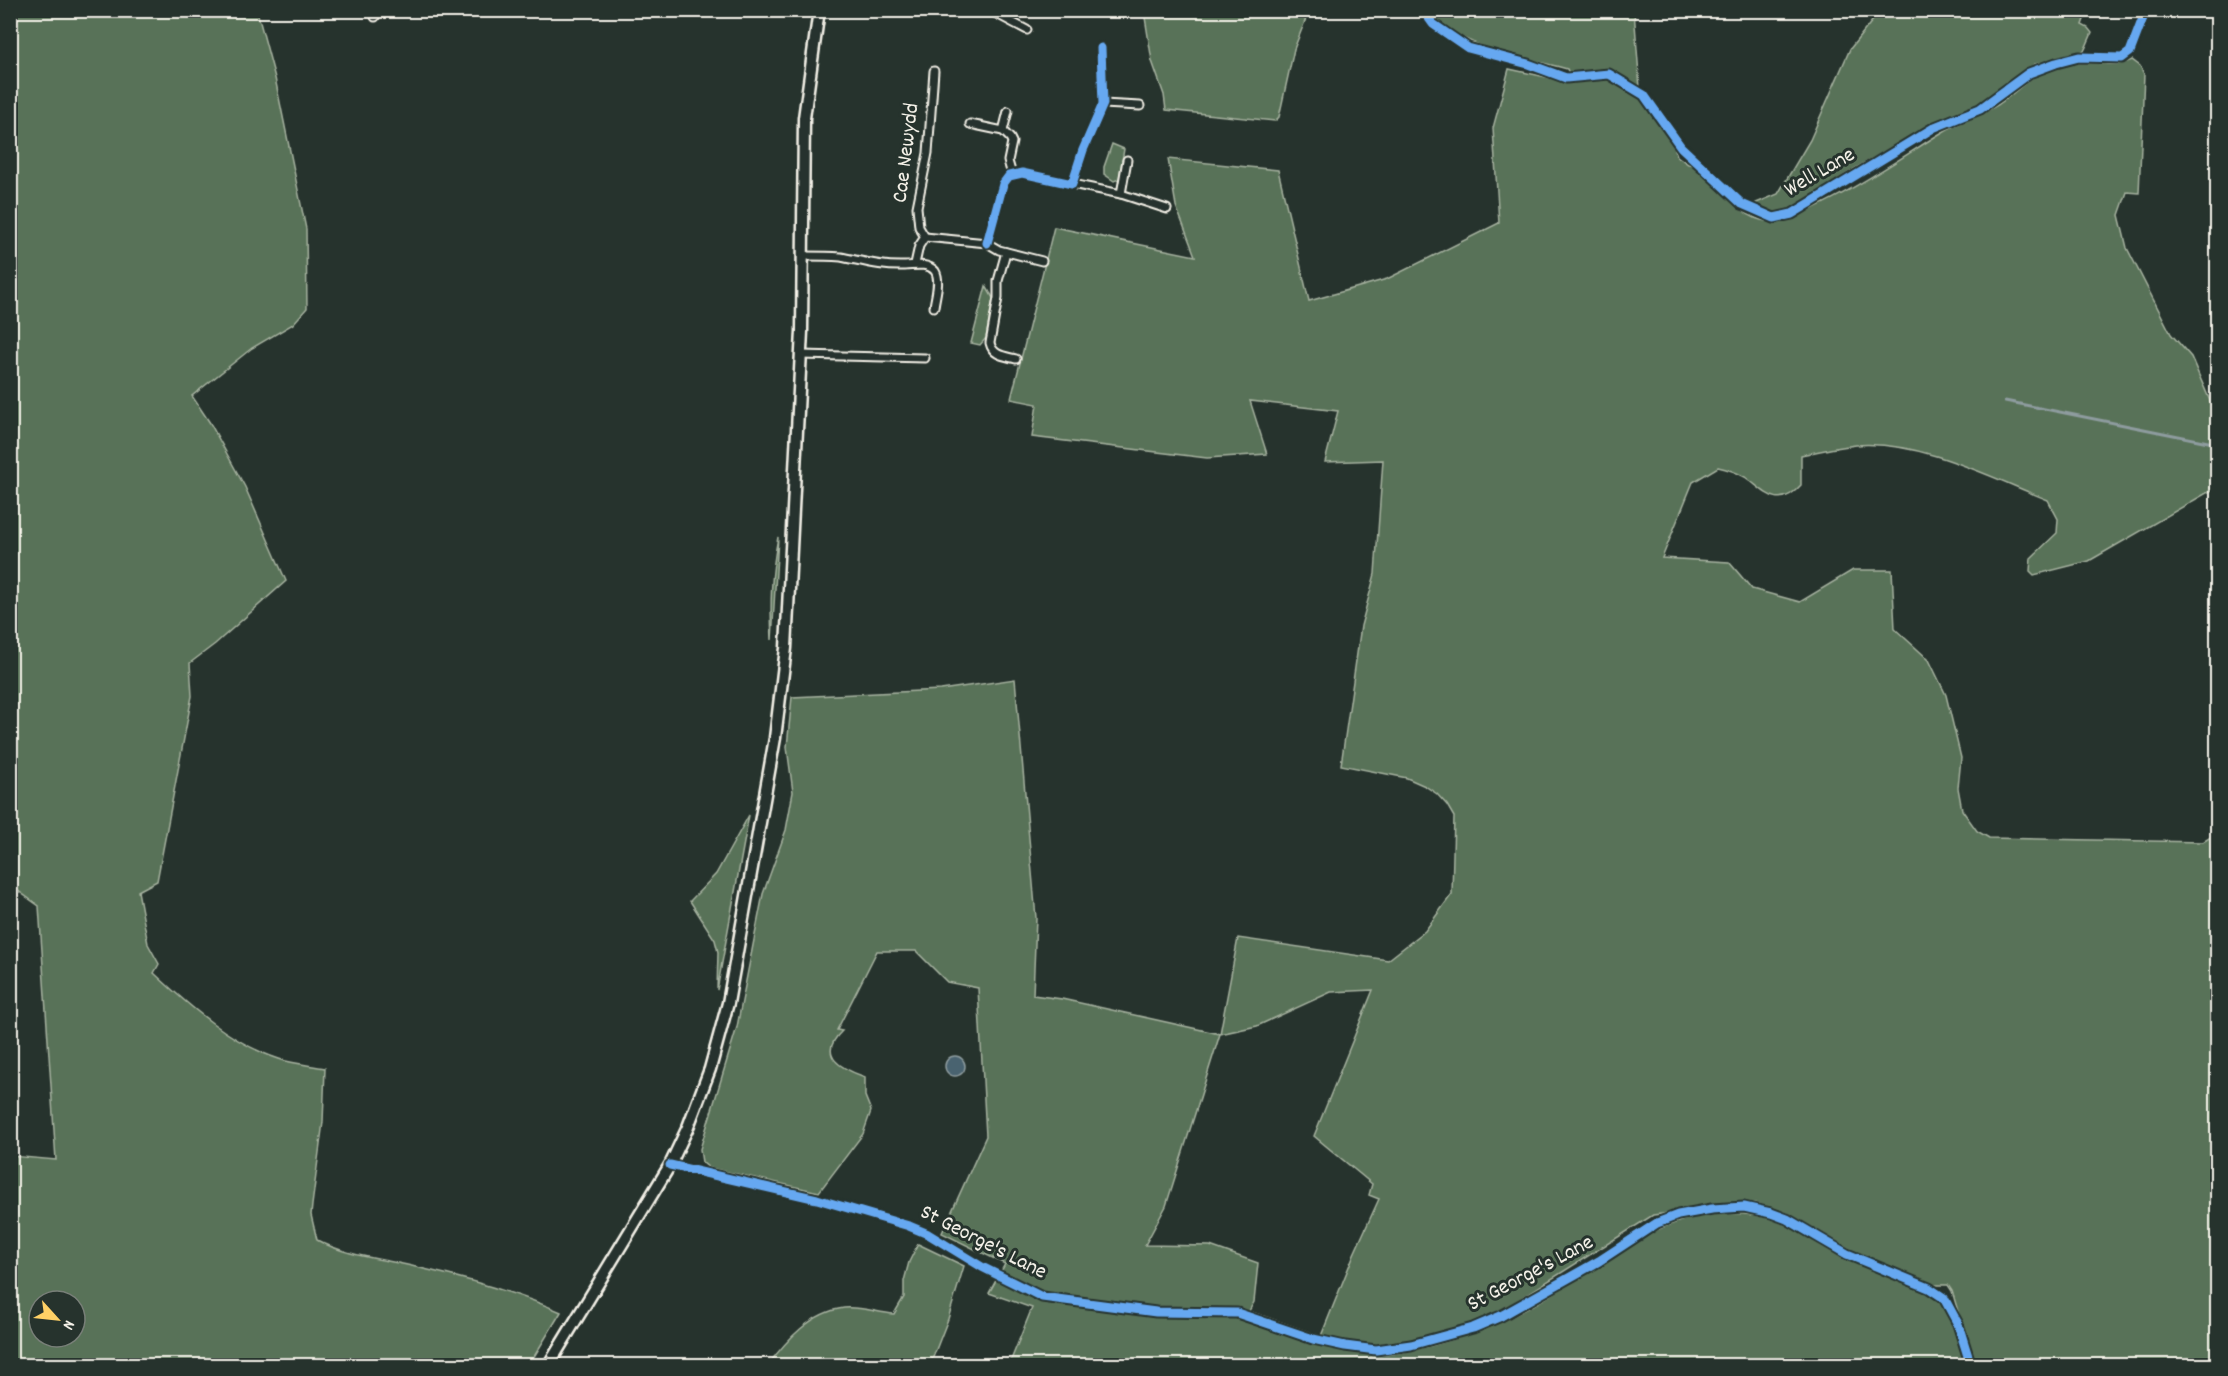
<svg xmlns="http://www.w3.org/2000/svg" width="2228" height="1376" font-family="Dekko,sans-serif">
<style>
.green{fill:#597258;stroke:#a6b2a0;stroke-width:1.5;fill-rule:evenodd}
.water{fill:#4a646f;stroke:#8e9c9f;stroke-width:1.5}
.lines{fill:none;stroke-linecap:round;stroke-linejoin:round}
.stream{stroke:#8e9c9f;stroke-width:3}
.minor-casing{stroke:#f4f1e8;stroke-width:11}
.primary-casing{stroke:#f4f1e8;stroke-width:15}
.minor{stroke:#26332d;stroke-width:7}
.primary{stroke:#26332d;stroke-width:10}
.cycleway-casing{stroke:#26332d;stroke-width:13}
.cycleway{stroke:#66a8f1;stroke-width:9}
.labels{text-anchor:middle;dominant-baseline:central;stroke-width:6;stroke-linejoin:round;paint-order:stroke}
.street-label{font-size:22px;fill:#f4f1e8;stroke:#26332d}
</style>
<rect width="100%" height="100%" fill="#26332d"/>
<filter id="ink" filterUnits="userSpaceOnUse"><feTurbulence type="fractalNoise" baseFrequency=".0167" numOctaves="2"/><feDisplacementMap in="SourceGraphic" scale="12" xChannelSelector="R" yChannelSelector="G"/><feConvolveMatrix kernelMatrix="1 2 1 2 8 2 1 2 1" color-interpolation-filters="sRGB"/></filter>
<g filter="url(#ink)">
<g class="green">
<path d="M 11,10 L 257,11 L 275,78 L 306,229 L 307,308 L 293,324 L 252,348 L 192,396 L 210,423 L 245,487 L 286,581 L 215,644 L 190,663 L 192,696 L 157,881 L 138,891 L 148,944 L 159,964 L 154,973 C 189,1006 232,1044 279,1059 C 294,1064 310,1065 325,1068 L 323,1122 L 312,1205 L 311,1215 L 317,1240 C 348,1257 386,1259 420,1268 C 468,1279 515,1292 561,1312 L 529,1365 L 11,1365 L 11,1156 L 56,1160 L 39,906 L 10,885 ZM 39,1301 L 75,1301 L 75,1337 L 39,1337 Z"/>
<path d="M 1144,11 L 1309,11 L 1294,49 L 1279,117 L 1275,121 L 1166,110 L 1164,95 L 1152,61 Z"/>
<path d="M 1430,11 L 1634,11 L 1640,88 L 1636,93 L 1644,100 L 1672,139 L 1677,156 L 1688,164 L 1696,165 C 1712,181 1738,214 1761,220 C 1799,231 1910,151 1946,130 C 1963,121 1983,114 1999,104 C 2017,92 2030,75 2051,68 C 2062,64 2080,62 2092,63 C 2107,63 2118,67 2132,60 L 2140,66 L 2144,74 L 2139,193 L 2127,192 L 2119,215 L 2127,248 L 2171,334 L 2191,357 L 2217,417 L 2217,487 L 2089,561 L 2034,575 L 2030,571 L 2031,558 L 2057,533 L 2058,519 L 2048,500 C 1990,477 1920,440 1856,445 C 1838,447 1819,451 1801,455 L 1801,485 C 1778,511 1766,492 1745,477 C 1736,472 1728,469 1718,467 L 1693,482 L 1662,558 L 1729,562 L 1752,589 L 1800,602 L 1853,570 L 1892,570 L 1895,629 L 1929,660 L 1946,695 L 1961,758 L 1958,788 L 1962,810 L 1977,831 L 1989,838 L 2203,842 L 2217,833 L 2217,1365 L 1974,1365 L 1952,1291 L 1948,1285 L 1932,1285 L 1858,1254 L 1787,1213 L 1754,1203 L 1653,1215 L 1515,1302 L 1477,1323 L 1412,1340 L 1372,1345 L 1370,1357 C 1426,1351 1489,1331 1537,1303 C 1609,1263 1664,1202 1754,1215 C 1792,1220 1814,1245 1847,1259 C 1870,1268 1892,1277 1914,1287 C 1923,1291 1935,1295 1942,1302 C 1954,1314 1960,1349 1965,1365 L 1009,1365 L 1032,1308 L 989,1293 L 1005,1264 L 942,1233 L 986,1136 L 978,988 L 947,982 L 916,951 L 877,951 L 837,1030 L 842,1031 C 816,1056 842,1069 865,1077 L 865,1096 L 871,1111 L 863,1134 L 819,1192 L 709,1168 L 702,1162 L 700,1149 L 737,1027 L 763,894 L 786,830 L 793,792 L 787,747 L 792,697 L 941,690 L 1015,679 L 1036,918 L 1033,995 L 1062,999 L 1220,1034 L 1238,938 L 1388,960 L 1425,931 L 1452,894 L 1454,817 L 1447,805 L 1437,794 L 1425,786 L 1407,778 L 1341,765 L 1361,626 L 1375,574 L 1383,460 L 1325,462 L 1338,411 L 1250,401 L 1267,454 L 1207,458 L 1032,437 L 1037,404 L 1011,399 L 1054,227 L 1195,256 L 1176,206 L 1168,159 L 1278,170 L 1309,301 L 1387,279 L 1499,223 L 1493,128 L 1509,69 L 1573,83 L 1567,69 C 1527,58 1454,48 1430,11 ZM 1373,990 L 1314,1136 L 1372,1184 L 1369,1195 L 1379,1199 L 1354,1254 L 1321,1336 L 1249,1311 L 1254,1302 L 1258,1263 L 1210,1246 L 1145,1245 L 1166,1206 L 1220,1034 L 1257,1026 L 1331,992 Z"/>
<path d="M 1880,11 L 2087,11 L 2082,25 L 2088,28 L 2092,33 L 2085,49 L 2076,56 L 2035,64 L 1977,108 L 1935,123 L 1856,168 L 1793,209 L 1777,214 L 1768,213 L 1754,204 L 1778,194 L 1810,140 L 1850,49 Z"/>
<path d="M 1112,144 L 1124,149 L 1119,179 L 1114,181 L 1104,174 L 1104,167 Z"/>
<path d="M 986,286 L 993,298 L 986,338 L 980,345 L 971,343 Z"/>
<path d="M 778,537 L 772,640 C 770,601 771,575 778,537 Z"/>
<path d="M 749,815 L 717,990 L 718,952 L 715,940 L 690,901 L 716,874 Z"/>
<path d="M 918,1244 L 964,1266 L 948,1319 L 930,1365 L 768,1365 C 786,1341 811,1312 844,1308 C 859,1306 879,1313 894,1314 L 904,1297 L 904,1281 L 909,1262 Z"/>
</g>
<circle class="water" cx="955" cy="1066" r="10"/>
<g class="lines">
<path class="stream" d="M 2005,401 L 2218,444"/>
<defs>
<g id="minor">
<path d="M 989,10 L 1027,30"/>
<path d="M 1423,10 L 1433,24 L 1468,48 L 1528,64 L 1566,78 L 1609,74 L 1644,95 L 1681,147 L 1742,204 L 1774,218 L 1792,214 L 1935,127 L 1980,109 L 2029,73 L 2056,63 L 2079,57 L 2122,58 L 2130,52 L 2146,10"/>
<path d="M 375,17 L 375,10"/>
<path d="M 1103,104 L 1140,106"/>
<path d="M 970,124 L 1003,131 L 1010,138 L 1012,142 L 1008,161 L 1012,175"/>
<path d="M 1003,131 L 1008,111"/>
<path d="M 1072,184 L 1121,194 L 1167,209"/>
<path d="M 1121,194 L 1127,160"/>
<path d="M 925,237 L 987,243 L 999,250 L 1042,261"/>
<path d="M 987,243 L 1003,184 L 1009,176 L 1022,173 L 1072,184 L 1083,150 L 1103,104 L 1101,48"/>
<path d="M 1006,252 L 998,281 L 998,298 L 990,343 C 993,356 1005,356 1016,359"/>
<path d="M 804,256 C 816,256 828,256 841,257 C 862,261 882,267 905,266 C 913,266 927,262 935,271 C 941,280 935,297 934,307"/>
<path d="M 915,264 L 919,246 L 925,237 L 919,227 L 917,207 L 928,153 L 934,71"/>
<path d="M 801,355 L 925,358"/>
<path d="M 670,1165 L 817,1199 L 909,1226 L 928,1234 L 982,1267 L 1042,1297 L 1156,1312 L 1237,1313 L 1313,1339 L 1345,1346 L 1376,1350 L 1411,1345 L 1473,1328 L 1501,1316 L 1599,1261 L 1657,1223 L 1678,1215 L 1712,1209 L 1744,1207 L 1771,1213 L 1787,1219 L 1847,1254 L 1929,1288 L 1944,1298 L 1958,1324 L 1971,1366"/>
</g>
<path id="primary" d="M 548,1366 L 670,1165 L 688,1127 L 710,1069 L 728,1003 L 775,738 L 786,648 L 802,331 L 804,118 L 819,10"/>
</defs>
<use href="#minor" class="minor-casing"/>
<use href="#primary" class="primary-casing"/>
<use href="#minor" class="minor"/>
<use href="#primary" class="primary"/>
<defs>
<g id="cycleway">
<path d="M 1423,10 L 1433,24 L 1468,48 L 1528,64 L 1566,78 L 1609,74 L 1644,95 L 1681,147 L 1742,204 L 1774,218 L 1792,214 L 1935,127 L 1980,109 L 2029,73 L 2056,63 L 2079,57 L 2122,58 L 2130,52 L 2146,10"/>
<path d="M 987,243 L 1003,184 L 1009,176 L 1022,173 L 1072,184 L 1083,150 L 1103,104 L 1101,48"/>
<path d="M 670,1165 L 817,1199 L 909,1226 L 928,1234 L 982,1267 L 1042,1297 L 1156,1312 L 1237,1313 L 1313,1339 L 1345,1346 L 1376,1350 L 1411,1345 L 1473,1328 L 1501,1316 L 1599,1261 L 1657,1223 L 1678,1215 L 1712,1209 L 1744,1207 L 1771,1213 L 1787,1219 L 1847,1254 L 1929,1288 L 1944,1298 L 1958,1324 L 1971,1366"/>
</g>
</defs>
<use href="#cycleway" class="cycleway-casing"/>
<use href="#cycleway" class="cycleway"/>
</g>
</g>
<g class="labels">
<g class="street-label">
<text transform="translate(907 153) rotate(-83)">Cae Newydd</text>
<text transform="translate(1820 173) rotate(-30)">Well Lane</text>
<text transform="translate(983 1243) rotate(27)">St George's Lane</text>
<text transform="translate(1531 1274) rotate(-28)">St George's Lane</text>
</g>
</g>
<rect width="2228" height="1376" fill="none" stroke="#26332d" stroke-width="36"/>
<rect x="18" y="18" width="2192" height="1340" fill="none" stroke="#f4f1e8" stroke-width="2" filter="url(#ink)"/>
<g transform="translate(57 1319) rotate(117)"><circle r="28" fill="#26332d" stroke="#787f78" stroke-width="1.5"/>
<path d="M0-4.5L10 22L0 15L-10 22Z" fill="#ffd166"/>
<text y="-9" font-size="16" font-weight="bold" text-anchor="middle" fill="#f4f1e8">N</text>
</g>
</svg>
